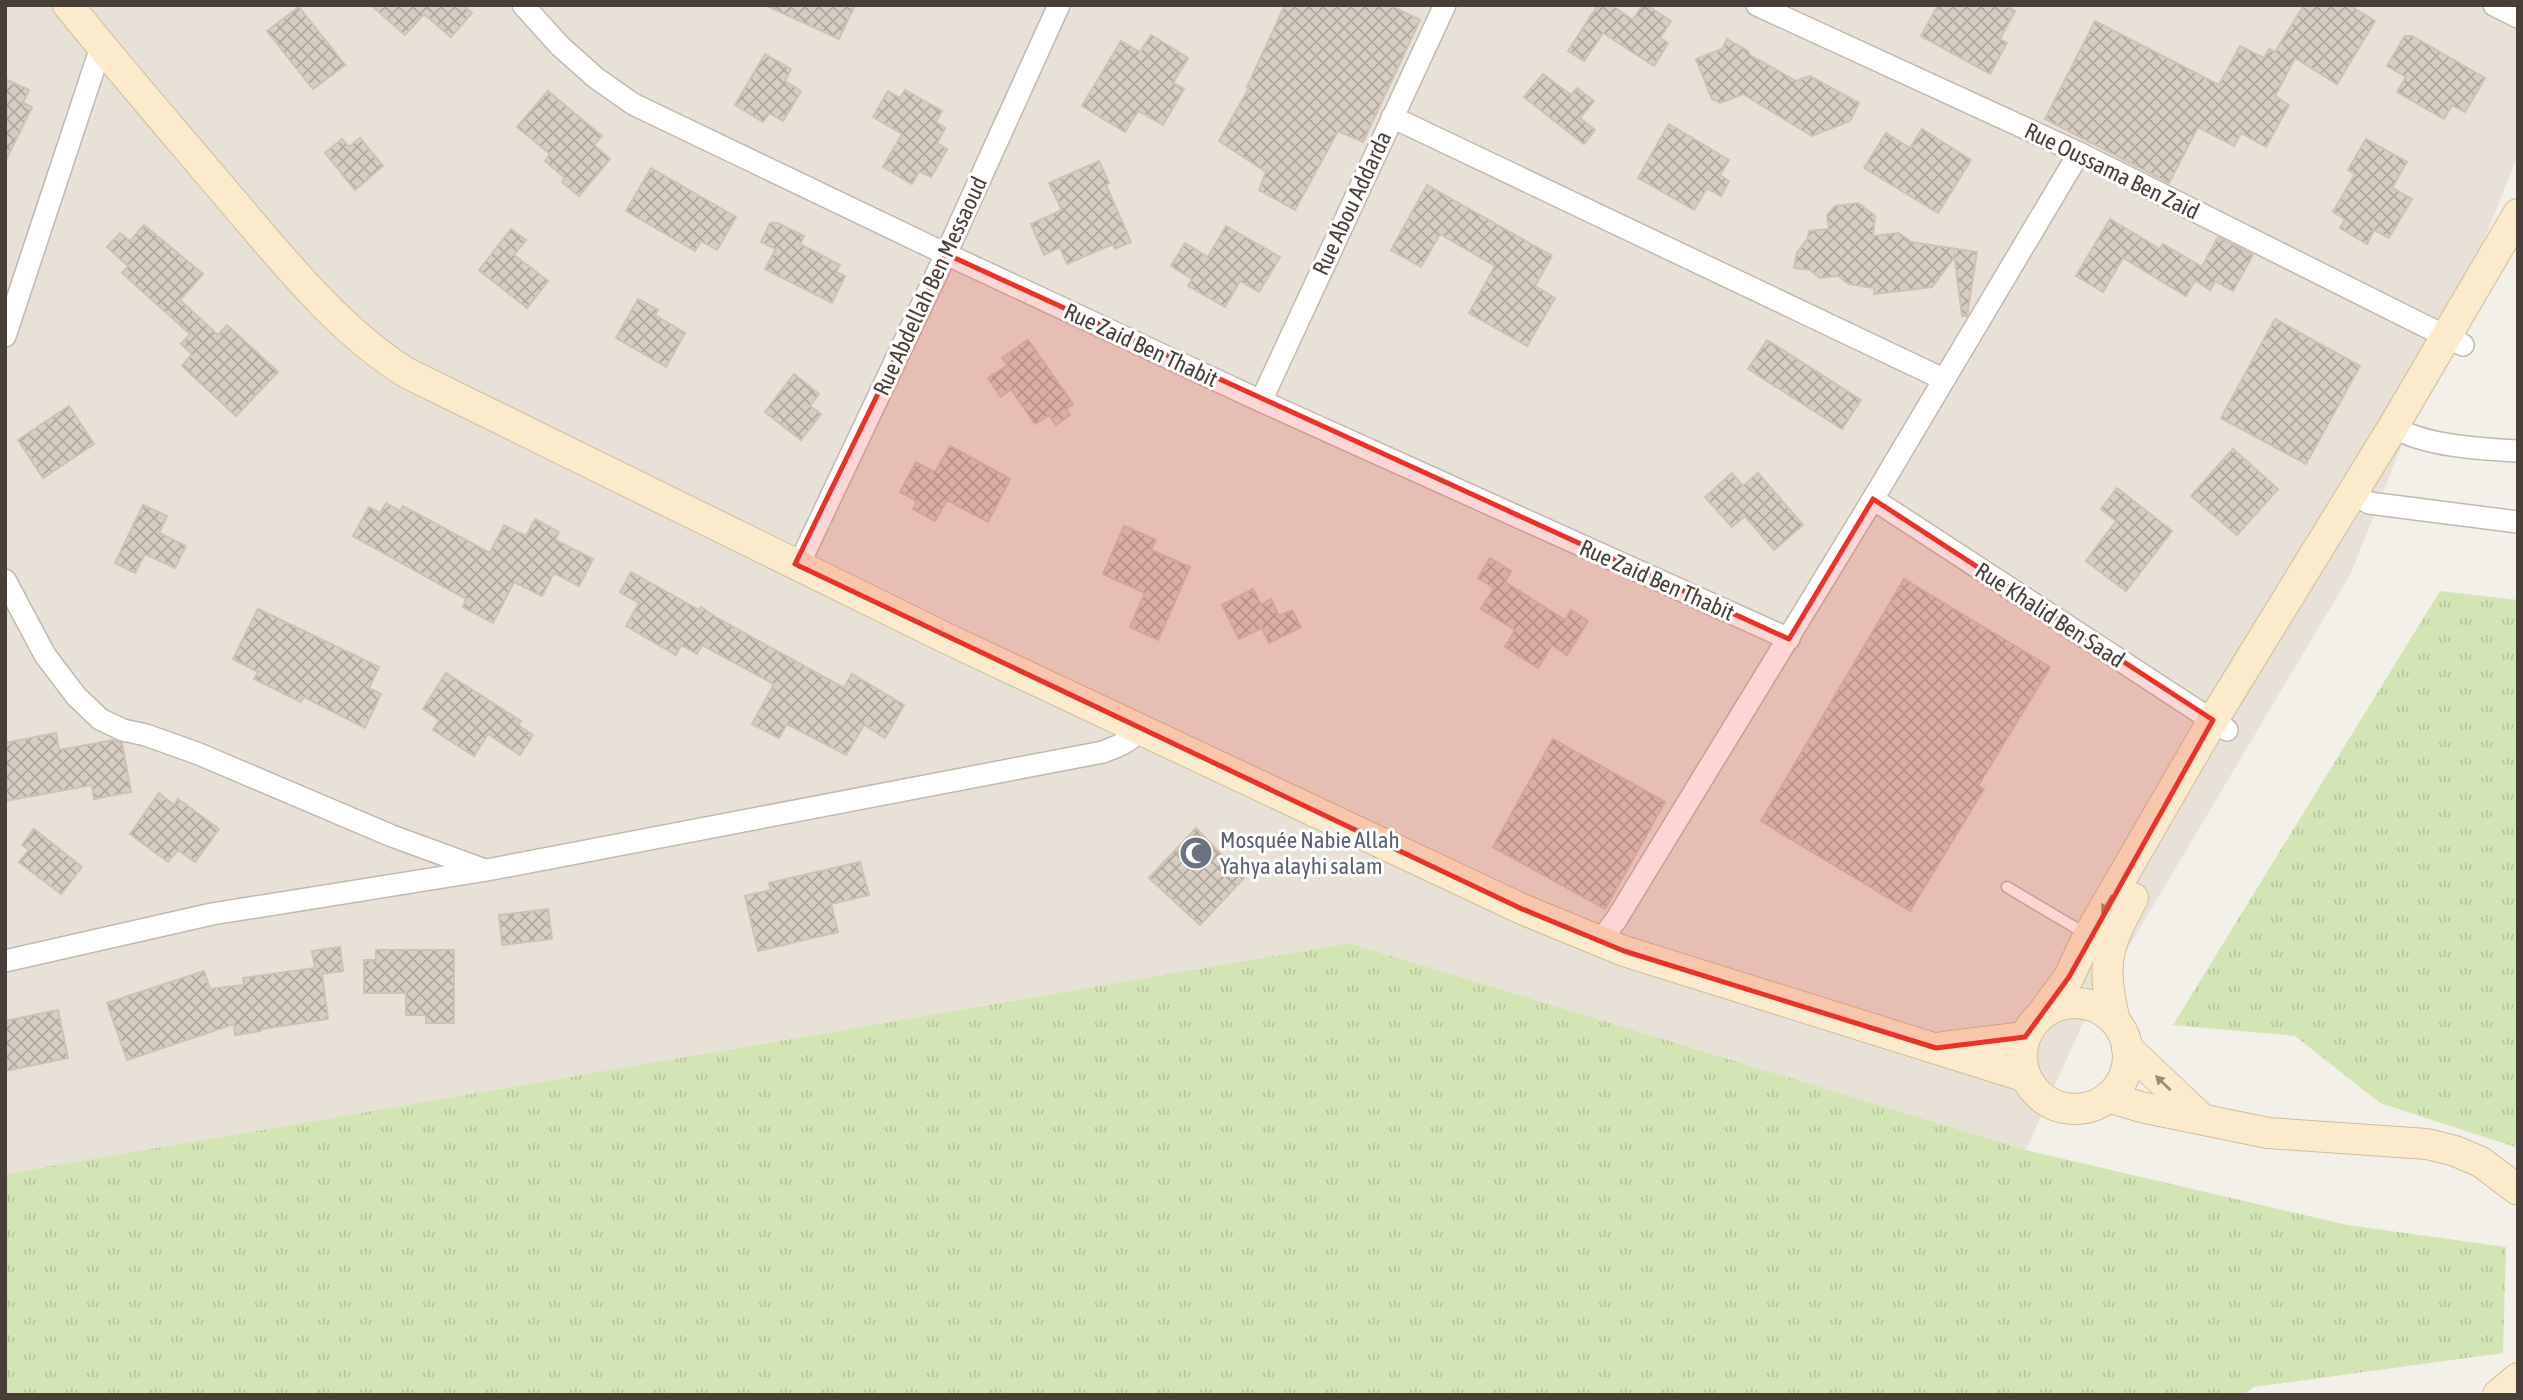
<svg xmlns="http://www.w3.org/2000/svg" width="2523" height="1400" font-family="'Asap Condensed',sans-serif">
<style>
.residential{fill:#e7e1d8}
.grass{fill:url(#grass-tufts)}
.building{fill:url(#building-cross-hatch);stroke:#cfc1b3;stroke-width:2}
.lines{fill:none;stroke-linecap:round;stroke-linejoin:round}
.lane-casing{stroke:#c1b9af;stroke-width:13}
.street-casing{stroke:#c1b9af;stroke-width:24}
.secondary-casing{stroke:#d0bd9c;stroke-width:32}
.lane{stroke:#fff;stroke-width:10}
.street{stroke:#fff;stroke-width:21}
.secondary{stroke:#fbebcc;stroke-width:30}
.oneway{fill:#988c7b}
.marked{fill:#ea3229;fill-opacity:0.2;stroke:#ea3229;stroke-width:5;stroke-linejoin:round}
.labels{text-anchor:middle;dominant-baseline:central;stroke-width:6;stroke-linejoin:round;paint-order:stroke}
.street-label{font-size:23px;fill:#473f38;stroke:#fff}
.worship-label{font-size:23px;fill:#5b616d;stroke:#fff;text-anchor:start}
</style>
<defs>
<pattern id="grass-tufts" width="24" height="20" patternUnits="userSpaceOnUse" patternTransform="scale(1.75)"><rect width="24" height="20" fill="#d4e5b5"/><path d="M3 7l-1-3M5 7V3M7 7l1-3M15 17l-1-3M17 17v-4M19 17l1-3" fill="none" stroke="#b7c69c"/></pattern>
<pattern id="building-cross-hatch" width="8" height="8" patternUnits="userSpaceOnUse" patternTransform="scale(1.75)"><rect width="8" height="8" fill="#d7cdc2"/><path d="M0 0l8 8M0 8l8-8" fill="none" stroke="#b0a89f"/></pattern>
</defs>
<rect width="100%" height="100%" fill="#f3efe9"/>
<path class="residential" d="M 5,5 L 2518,5 L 2518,155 L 2350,575 L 2082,1025 L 2026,1150 L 1349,943 L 5,1174 Z"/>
<g class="grass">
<path d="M 2440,591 L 2518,600 L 2518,1148 L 2380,1103 L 2295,1036 L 2173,1025 Z"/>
<path d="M 1349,943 L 2026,1150 L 2347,1225 L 2506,1247 L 2503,1353 L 2254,1387 L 2243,1395 L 5,1395 L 5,1174 Z"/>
</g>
<g class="building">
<path d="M 371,5 L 463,5 L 472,13 L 451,37 L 424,14 L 405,35 Z"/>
<path d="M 765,5 L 855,5 L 839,39 Z"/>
<path d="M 1285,5 L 1390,5 L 1420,20 L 1363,142 L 1338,131 L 1295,210 L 1259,190 L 1266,172 L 1219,141 L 1249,88 L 1247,87 Z"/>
<path d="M 1598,5 L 1611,5 L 1633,20 L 1642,5 L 1646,5 L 1671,21 L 1660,38 L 1668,43 L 1654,66 L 1603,33 L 1584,61 L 1568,51 Z"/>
<path d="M 1938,5 L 2004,5 L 2015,11 L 2000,39 L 2007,43 L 1990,74 L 1921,36 Z"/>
<path d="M 2304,5 L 2349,5 L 2375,21 L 2337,84 L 2295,58 L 2275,96 L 2289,105 L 2266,147 L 2241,133 L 2234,146 L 2198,127 L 2169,183 L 2045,119 L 2095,21 L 2219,85 L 2240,46 L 2264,58 L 2269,49 L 2275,52 Z"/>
<path d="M 299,7 L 345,65 L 313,89 L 267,31 Z"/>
<path d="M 1151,35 L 1188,58 L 1173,83 L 1184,89 L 1163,125 L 1138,111 L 1125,132 L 1082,106 L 1121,41 L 1140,52 Z"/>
<path d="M 2405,36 L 2412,36 L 2485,78 L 2465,112 L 2452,105 L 2444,119 L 2397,92 L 2406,77 L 2387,66 Z"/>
<path d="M 1727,39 L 1748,51 L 1750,55 L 1796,81 L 1810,76 L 1859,103 L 1850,121 L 1812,136 L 1743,94 L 1720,103 L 1712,99 L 1696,59 L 1722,49 Z"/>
<path d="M 765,54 L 791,69 L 785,81 L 801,91 L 783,121 L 769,113 L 763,122 L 735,105 Z"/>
<path d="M 1543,74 L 1571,95 L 1577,88 L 1594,101 L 1580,118 L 1595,130 L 1584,144 L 1524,97 Z"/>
<path d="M 5,79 L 29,90 L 23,103 L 32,107 L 5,162 Z"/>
<path d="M 905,90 L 942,111 L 936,122 L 945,128 L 937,143 L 947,149 L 931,177 L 919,171 L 912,184 L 883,167 L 902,134 L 873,117 L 888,91 L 900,98 Z"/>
<path d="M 548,91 L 602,136 L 594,145 L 610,159 L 579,196 L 562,182 L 565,178 L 545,161 L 550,154 L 517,127 Z"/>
<path d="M 1669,124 L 1729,160 L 1720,175 L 1729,181 L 1721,196 L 1707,188 L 1694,210 L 1638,178 Z"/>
<path d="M 1922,129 L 1971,160 L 1938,213 L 1864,168 L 1886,133 L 1910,148 Z"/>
<path d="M 360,138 L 383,166 L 355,190 L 325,153 L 342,139 L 349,147 Z"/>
<path d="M 2366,139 L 2407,162 L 2392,188 L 2412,199 L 2389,238 L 2374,230 L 2367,244 L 2340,228 L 2345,219 L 2333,212 L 2355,174 L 2348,170 Z"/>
<path d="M 1099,161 L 1109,183 L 1106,185 L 1131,242 L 1115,249 L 1113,244 L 1067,264 L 1060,247 L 1044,255 L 1031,224 L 1062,210 L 1049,183 Z"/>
<path d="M 651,168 L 736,217 L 717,250 L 701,241 L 695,251 L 626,211 Z"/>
<path d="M 1427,185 L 1552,256 L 1535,286 L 1555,298 L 1527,346 L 1469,313 L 1495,266 L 1440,234 L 1421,267 L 1391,250 Z"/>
<path d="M 1858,203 L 1875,216 L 1873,236 L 1899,233 L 1911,242 L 1977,252 L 1967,316 L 1962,316 L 1954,253 L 1954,258 L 1932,287 L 1874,294 L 1874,288 L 1849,284 L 1838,276 L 1820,278 L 1810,270 L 1794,268 L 1797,253 L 1808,238 L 1809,231 L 1829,229 L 1827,215 L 1835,206 Z"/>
<path d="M 2110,219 L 2160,249 L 2163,244 L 2202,267 L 2218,237 L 2253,255 L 2233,291 L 2215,281 L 2210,290 L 2195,280 L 2186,296 L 2123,258 L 2103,292 L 2076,276 Z"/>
<path d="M 770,223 L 778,223 L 804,236 L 800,244 L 840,265 L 836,272 L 845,276 L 832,303 L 765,269 L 776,249 L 761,242 Z"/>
<path d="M 144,225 L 203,274 L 180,300 L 218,335 L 227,325 L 278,372 L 236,416 L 182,366 L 192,354 L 181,344 L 190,334 L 122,273 L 128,266 L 107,247 L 120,233 L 130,241 Z"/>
<path d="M 1226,226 L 1280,257 L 1259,292 L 1240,281 L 1225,307 L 1188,286 L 1192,279 L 1171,266 L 1185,243 L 1208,257 Z"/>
<path d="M 511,229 L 526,240 L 514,255 L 548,281 L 527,308 L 479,270 Z"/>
<path d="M 638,299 L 658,310 L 655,315 L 685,333 L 666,367 L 616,338 Z"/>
<path d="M 2275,319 L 2360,366 L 2306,464 L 2221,418 Z"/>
<path d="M 1028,340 L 1073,404 L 1066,409 L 1070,415 L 1056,425 L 1049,415 L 1035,424 L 1011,389 L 1001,397 L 988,378 L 1008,365 L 1002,358 Z"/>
<path d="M 1767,340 L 1861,400 L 1842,429 L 1748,369 Z"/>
<path d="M 794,374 L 819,394 L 810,406 L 821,414 L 801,440 L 765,412 Z"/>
<path d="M 69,406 L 94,444 L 43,478 L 18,440 Z"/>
<path d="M 950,446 L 1010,479 L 988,522 L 947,500 L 935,521 L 913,509 L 917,501 L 900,492 L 916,462 L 935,472 Z"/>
<path d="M 2233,449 L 2278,489 L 2237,535 L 2191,496 Z"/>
<path d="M 1732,473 L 1743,486 L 1758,473 L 1803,525 L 1774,550 L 1745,516 L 1732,527 L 1705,497 Z"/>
<path d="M 2117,488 L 2172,531 L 2126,591 L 2086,561 L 2116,521 L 2101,509 Z"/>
<path d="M 386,503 L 400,511 L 403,506 L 490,553 L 504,525 L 526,536 L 535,519 L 559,532 L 555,540 L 593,559 L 579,586 L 554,573 L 542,596 L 514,582 L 493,623 L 463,607 L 466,599 L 353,536 L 369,507 L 380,513 Z"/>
<path d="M 143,505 L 167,516 L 159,533 L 186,546 L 175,568 L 145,554 L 135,573 L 115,563 Z"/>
<path d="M 1124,526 L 1156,540 L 1151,550 L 1190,567 L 1158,640 L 1130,627 L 1145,593 L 1103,574 Z"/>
<path d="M 1490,558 L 1511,571 L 1505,582 L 1565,620 L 1571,610 L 1588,621 L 1567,655 L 1552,645 L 1538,668 L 1505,647 L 1515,630 L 1481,609 L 1494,588 L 1478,578 Z"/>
<path d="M 631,572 L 699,610 L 701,607 L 717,618 L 844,688 L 852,674 L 904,705 L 885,738 L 864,725 L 846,755 L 787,724 L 779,738 L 752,724 L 774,684 L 702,645 L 697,654 L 681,645 L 676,655 L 626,626 L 639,603 L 620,592 Z"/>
<path d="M 1904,579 L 2050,667 L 1978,786 L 1984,789 L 1910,911 L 1761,821 Z"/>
<path d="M 1253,589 L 1261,605 L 1271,599 L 1279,616 L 1292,610 L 1301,627 L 1269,643 L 1262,628 L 1239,639 L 1222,605 Z"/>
<path d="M 258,609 L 379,667 L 369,688 L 381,694 L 365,728 L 304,697 L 301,702 L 254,679 L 258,672 L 233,659 Z"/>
<path d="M 446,673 L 521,721 L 518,725 L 533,735 L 520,755 L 488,734 L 474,756 L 433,730 L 439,720 L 423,709 Z"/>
<path d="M 56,733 L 59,750 L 113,740 L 122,743 L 131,792 L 94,799 L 92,785 L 5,801 L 5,743 Z"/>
<path d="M 1553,739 L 1665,802 L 1605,909 L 1493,847 Z"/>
<path d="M 159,793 L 174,805 L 178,799 L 219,829 L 195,862 L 178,850 L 168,862 L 130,834 Z"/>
<path d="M 1196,828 L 1244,878 L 1200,925 L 1149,878 Z"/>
<path d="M 34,829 L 82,867 L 61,894 L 19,862 L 29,850 L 22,845 Z"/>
<path d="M 860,862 L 869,895 L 831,904 L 838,932 L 758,951 L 745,896 L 771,890 L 769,883 Z"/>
<path d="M 548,909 L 552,939 L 502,945 L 499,915 Z"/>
<path d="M 340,947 L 343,971 L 322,974 L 328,1019 L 261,1029 L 261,1031 L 235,1035 L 234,1024 L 127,1060 L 107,1003 L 204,971 L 210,989 L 244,985 L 243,978 L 315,968 L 312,951 Z"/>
<path d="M 376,950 L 454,950 L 454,1023 L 426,1023 L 426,1015 L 406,1015 L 406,993 L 364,993 L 364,960 L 376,960 Z"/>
<path d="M 58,1010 L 68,1058 L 5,1071 L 5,1021 Z"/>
</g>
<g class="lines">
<defs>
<path id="lane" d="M 2007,887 L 2086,934"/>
<g id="street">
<path d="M 523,5 L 560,46 L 596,78 L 633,104 L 946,254 L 1261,401 L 1789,639"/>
<path d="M 1757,5 L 2079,153 L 2463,345"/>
<path d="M 2494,5 L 2518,17"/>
<path d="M 1392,117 L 1943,379"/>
<path d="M 5,336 L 101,47"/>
<path d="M 1261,401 L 1445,5"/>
<path d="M 2393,427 C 2426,446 2479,449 2518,451"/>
<path d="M 2352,493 L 2369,503 L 2518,522"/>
<path d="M 1873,499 L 2227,730"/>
<path d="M 795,564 L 801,560 L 946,254 L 1059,5"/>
<path d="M 5,580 L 45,655 L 76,696 L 100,719 L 123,730 L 146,735 L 199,754 L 392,836 L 485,870"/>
<path d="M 1599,942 L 1616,920 L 1873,499 L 2079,153"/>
<path d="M 5,961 L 212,914 L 487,870 L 1103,752 C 1118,746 1132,742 1139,728"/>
</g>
<g id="secondary">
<path d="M 68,5 C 120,70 175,133 229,197 C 281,258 339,331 407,373 L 950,640 L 1522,909 L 1624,951 L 2026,1077"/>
<circle cx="2075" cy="1056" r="53"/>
<path d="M 2041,1015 L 2069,977 L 2088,936 L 2213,720 L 2393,427 L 2518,214"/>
<path d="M 2115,1021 C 2101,965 2106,948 2133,898"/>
<path d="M 1943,1047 L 2025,1037"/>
<path d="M 2127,1048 L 2201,1118"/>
<path d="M 2108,1097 L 2141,1107 L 2268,1133 L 2427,1144 L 2455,1151 L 2481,1162 L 2518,1190"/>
<path d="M 2498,1395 L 2518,1378"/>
</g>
</defs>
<use href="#lane" class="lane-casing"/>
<use href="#street" class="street-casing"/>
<use href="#secondary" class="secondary-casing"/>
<use href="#lane" class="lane"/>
<use href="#street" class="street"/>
<use href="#secondary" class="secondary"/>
</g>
<defs><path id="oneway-solid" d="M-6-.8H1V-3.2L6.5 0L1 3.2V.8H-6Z" transform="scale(1.75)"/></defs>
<g class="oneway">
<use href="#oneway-solid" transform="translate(2107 904) rotate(120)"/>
<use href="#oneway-solid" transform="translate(2163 1083) rotate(-136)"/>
</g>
<path class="marked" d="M 946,254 L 1789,639 L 1873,499 L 2213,720 L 2069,977 L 2025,1037 L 1936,1048 L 1624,951 L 1522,909 L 795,564 Z"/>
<defs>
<symbol id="mosque-disc" viewBox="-11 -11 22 22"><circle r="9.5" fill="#6b7280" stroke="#fff"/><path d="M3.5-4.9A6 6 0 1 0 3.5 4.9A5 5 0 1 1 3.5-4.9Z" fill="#fff"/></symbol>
</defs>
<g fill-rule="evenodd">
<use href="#mosque-disc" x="1177" y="834" width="38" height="38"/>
</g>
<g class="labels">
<g class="street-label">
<text transform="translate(2112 171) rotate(26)">Rue Oussama Ben Zaid</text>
<text transform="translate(1352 203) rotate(-65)">Rue Abou Addarda</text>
<text transform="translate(930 286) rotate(-65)">Rue Abdellah Ben Messaoud</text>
<text transform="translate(1141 345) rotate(25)">Rue Zaid Ben Thabit</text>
<text transform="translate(1657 580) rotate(24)">Rue Zaid Ben Thabit</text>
<text transform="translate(2050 615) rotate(33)">Rue Khalid Ben Saad</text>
</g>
<g class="worship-label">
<text x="1220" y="840">Mosquée Nabie Allah<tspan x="1220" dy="26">Yahya alayhi salam</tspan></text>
</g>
</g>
<rect width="2523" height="1400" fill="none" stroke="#473f38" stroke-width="14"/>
</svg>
